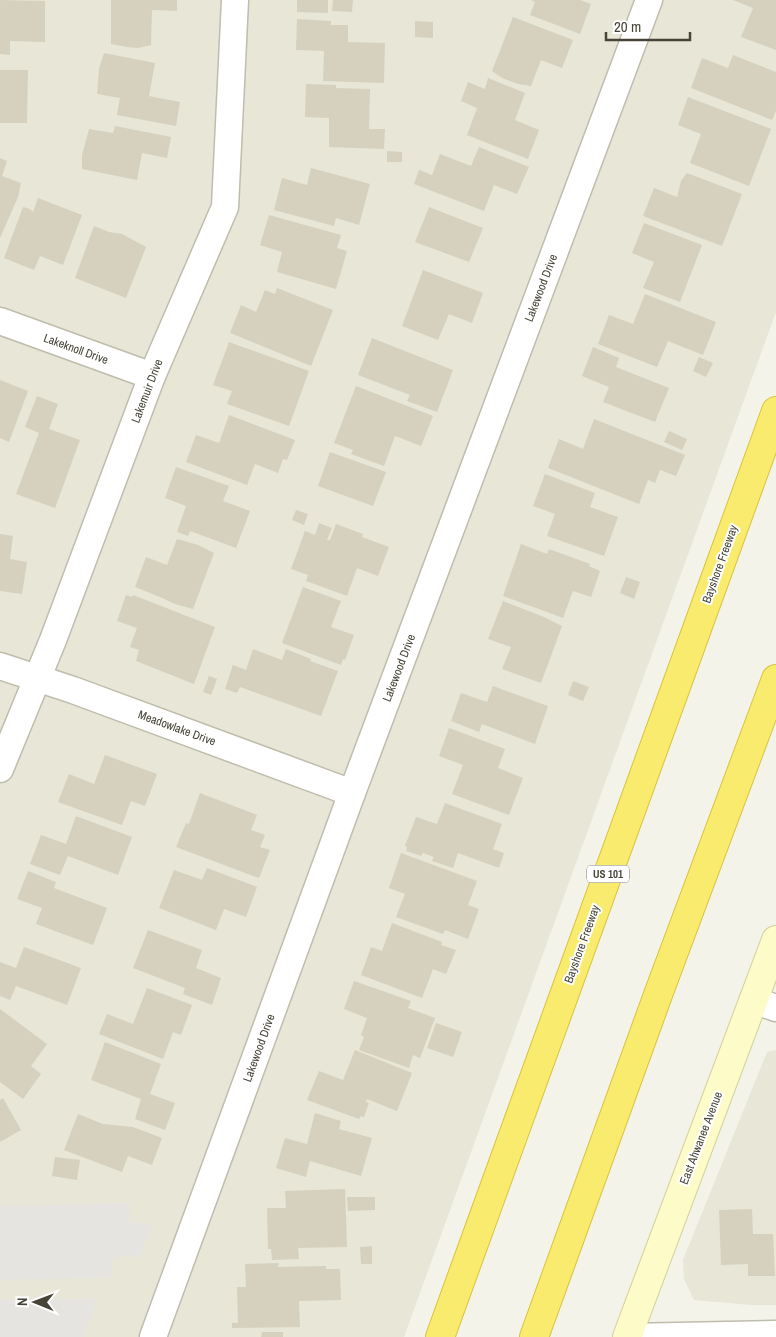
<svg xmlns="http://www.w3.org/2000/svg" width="776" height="1337" font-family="'Archivo Narrow',sans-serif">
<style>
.residential{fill:#e7e6d7}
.parking{fill:#e5e4e0}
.building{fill:#d5d1be}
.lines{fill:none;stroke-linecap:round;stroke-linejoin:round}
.street-casing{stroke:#bfbdab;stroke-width:29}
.secondary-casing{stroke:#d2d099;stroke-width:30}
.highway-casing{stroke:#d8c33e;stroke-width:30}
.street{stroke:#fff;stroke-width:26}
.secondary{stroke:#fdfcc9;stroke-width:28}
.highway{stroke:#f9eb6e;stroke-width:28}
.labels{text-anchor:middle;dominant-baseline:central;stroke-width:4;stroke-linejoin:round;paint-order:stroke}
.shield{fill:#fff;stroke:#7e7c73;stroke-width:1}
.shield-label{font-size:11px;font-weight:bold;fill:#474437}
.street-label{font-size:12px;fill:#474437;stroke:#fff}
</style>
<rect width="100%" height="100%" fill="#f4f3e9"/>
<g class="residential">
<path d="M 0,0 L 776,0 L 776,312 L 404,1337 L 0,1337 Z"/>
<path d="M 776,1050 L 776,1305 L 750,1305 L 694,1300 L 684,1279 L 683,1260 L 767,1052 Z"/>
</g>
<g class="parking">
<path d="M 130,1203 L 129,1221 L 146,1224 L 153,1223 L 139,1259 L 133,1255 L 116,1258 L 112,1263 L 111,1277 L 0,1280 L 0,1206 Z"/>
<path d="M 97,1299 L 83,1337 L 0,1337 L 0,1300 Z"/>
</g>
<g class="building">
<path d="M 0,0 L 45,1 L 45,42 L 10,41 L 10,55 L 0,54 Z"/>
<path d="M 111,0 L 177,0 L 177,11 L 152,10 L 151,45 L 138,48 L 127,47 L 111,44 Z"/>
<path d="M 297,0 L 328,0 L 328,13 L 297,12 Z"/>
<path d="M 333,0 L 353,0 L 352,12 L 332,11 Z"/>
<path d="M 531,0 L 580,0 L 591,4 L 580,34 L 530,15 L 535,2 Z"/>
<path d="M 733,0 L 776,0 L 776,50 L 741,37 L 753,8 Z"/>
<path d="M 513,17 L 573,40 L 562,68 L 541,60 L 531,86 L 518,84 L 502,78 L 492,71 Z"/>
<path d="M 297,19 L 331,21 L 331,25 L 348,25 L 348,42 L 385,43 L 384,83 L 323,81 L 324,51 L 296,50 Z"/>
<path d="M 415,21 L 433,22 L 433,38 L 415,37 Z"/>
<path d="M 104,53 L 155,63 L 149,96 L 180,102 L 176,126 L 117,115 L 120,98 L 97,94 L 99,69 Z"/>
<path d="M 733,55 L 776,72 L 776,111 L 772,120 L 691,88 L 702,58 L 728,68 Z"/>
<path d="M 0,70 L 28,70 L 27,123 L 0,123 Z"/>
<path d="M 488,78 L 525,93 L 515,120 L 539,130 L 528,159 L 467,135 L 477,108 L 461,101 L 468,82 L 485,89 Z"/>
<path d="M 306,84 L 336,85 L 336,88 L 370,89 L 369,129 L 385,129 L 384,149 L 329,147 L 329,118 L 305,117 Z"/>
<path d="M 688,97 L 771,129 L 749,186 L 690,163 L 701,134 L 678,125 Z"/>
<path d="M 115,126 L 171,137 L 167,158 L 142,153 L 137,180 L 82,169 L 82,155 L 89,129 L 113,133 Z"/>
<path d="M 479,147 L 529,167 L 517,194 L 494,185 L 484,211 L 414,184 L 419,170 L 432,175 L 440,154 L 471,166 Z"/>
<path d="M 387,151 L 402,152 L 402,162 L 387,162 Z"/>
<path d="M 0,158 L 7,161 L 2,176 L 21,183 L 18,197 L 0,238 Z"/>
<path d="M 311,168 L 370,184 L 359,225 L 336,218 L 334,226 L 274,210 L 282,178 L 307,185 Z"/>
<path d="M 687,173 L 742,194 L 722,246 L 643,216 L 654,188 L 677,197 L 681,181 Z"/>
<path d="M 38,198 L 82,215 L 63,265 L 40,256 L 34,270 L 4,258 L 23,207 L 30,209 L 33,212 Z"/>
<path d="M 429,207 L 483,228 L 469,262 L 415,242 Z"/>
<path d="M 269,215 L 341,235 L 337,248 L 347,251 L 336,289 L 277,272 L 282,252 L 260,245 Z"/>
<path d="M 644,223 L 702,245 L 680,302 L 643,288 L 654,262 L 632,253 Z"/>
<path d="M 94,226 L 109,232 L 122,234 L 146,247 L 126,298 L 75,278 Z"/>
<path d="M 423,270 L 483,293 L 472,323 L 449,314 L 438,340 L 402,326 Z"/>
<path d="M 277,288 L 333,310 L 311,366 L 230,333 L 241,305 L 256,312 L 265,290 L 275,294 Z"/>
<path d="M 645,294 L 716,322 L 703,355 L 668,341 L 657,367 L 598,344 L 609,315 L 633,324 Z"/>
<path d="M 372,338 L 453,370 L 437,412 L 407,401 L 410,395 L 358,375 Z"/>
<path d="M 229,342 L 309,371 L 289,426 L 227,404 L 232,391 L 213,385 Z"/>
<path d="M 593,347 L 619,358 L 616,367 L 669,388 L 655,422 L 603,402 L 609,387 L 582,376 Z"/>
<path d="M 699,357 L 713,363 L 706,377 L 693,371 Z"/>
<path d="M 0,380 L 28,391 L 9,442 L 0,438 Z"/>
<path d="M 356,386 L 433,416 L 421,446 L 395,436 L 384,466 L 351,454 L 353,450 L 334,443 Z"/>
<path d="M 37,396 L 58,404 L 49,429 L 80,440 L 55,508 L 16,494 L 39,433 L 25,427 Z"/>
<path d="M 229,415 L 295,440 L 287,460 L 283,459 L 278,473 L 255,464 L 247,485 L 186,462 L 196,435 L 219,443 Z"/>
<path d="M 594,419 L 685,455 L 676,476 L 660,470 L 655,483 L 648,480 L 639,504 L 548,468 L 559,439 L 583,449 Z"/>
<path d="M 669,431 L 687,439 L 682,450 L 664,442 Z"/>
<path d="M 330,452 L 386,472 L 373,506 L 318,486 Z"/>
<path d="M 176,467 L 229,486 L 223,501 L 250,511 L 236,548 L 190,531 L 188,536 L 177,532 L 186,506 L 165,498 Z"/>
<path d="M 545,474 L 595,493 L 590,507 L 618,517 L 604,556 L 547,536 L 555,514 L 533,506 Z"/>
<path d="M 296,510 L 308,514 L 304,525 L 292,520 Z"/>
<path d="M 319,523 L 332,528 L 327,540 L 330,540 L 336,524 L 363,534 L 362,537 L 389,547 L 378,576 L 357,568 L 347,596 L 306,581 L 308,575 L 291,569 L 305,531 L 315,535 Z"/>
<path d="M 0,534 L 13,536 L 10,559 L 27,562 L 22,594 L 0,591 Z"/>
<path d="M 177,539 L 198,545 L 214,553 L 193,609 L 175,604 L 160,597 L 135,587 L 146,557 L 167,565 Z"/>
<path d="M 521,544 L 547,554 L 549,549 L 590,564 L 589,566 L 600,571 L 591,597 L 573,591 L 563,618 L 503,596 Z"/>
<path d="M 626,577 L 640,582 L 634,599 L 620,593 Z"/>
<path d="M 303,587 L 341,601 L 331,627 L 354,635 L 345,660 L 343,659 L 341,665 L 282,643 Z"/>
<path d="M 126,595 L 132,597 L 133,595 L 215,627 L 194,684 L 136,661 L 139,650 L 130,647 L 137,628 L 117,621 Z"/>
<path d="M 503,601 L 544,617 L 562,626 L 541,683 L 502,669 L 511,647 L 488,639 Z"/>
<path d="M 253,649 L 282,660 L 286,649 L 311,659 L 310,661 L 338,671 L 321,716 L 240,687 L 237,693 L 225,689 L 233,665 L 246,670 Z"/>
<path d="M 209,676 L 217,679 L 211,695 L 203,692 Z"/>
<path d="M 573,681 L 589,687 L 583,701 L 568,695 Z"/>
<path d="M 493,686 L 548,706 L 535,744 L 482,724 L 479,732 L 451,721 L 461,693 L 487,702 Z"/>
<path d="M 449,728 L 505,749 L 498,768 L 523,778 L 509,815 L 452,794 L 463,765 L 439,756 Z"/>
<path d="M 105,755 L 157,774 L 145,806 L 131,801 L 122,825 L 58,802 L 69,774 L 94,784 Z"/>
<path d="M 200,793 L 257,815 L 251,830 L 265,835 L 260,847 L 270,850 L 259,878 L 176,847 L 186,823 L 189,824 Z"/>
<path d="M 445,803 L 502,824 L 493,849 L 504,853 L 499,868 L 458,853 L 453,868 L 432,861 L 434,857 L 423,853 L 421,856 L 406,851 L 407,847 L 405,846 L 416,817 L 437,824 Z"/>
<path d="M 76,816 L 132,837 L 118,875 L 68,856 L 60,875 L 30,864 L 41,835 L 66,844 Z"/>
<path d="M 401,853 L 477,881 L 468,905 L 479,909 L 468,939 L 445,930 L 443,934 L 396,917 L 405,894 L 389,888 Z"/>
<path d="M 207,868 L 257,887 L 246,917 L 224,909 L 216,930 L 159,908 L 174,870 L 202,880 Z"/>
<path d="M 28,871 L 56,882 L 54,888 L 107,908 L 93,945 L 36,924 L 42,908 L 17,899 Z"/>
<path d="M 392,923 L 442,942 L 441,945 L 456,950 L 446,974 L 433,969 L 422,998 L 361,975 L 371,947 L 382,951 Z"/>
<path d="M 148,930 L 202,950 L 196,968 L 221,978 L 212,1005 L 183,994 L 185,988 L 133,968 Z"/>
<path d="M 24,947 L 81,968 L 67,1005 L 16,986 L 10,1000 L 0,996 L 0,962 L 16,968 Z"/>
<path d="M 354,981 L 411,1001 L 408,1008 L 435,1018 L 420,1058 L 413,1055 L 409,1068 L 359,1050 L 364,1037 L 361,1035 L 367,1018 L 344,1009 Z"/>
<path d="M 147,988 L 192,1005 L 181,1035 L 173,1032 L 163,1059 L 99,1034 L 107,1014 L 133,1024 Z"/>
<path d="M 0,1009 L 47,1044 L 31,1066 L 41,1074 L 23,1099 L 0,1082 Z"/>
<path d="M 436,1023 L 462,1032 L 453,1057 L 427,1048 Z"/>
<path d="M 105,1042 L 161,1064 L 150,1094 L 175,1103 L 165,1130 L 135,1119 L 141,1099 L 91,1080 Z"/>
<path d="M 355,1050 L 412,1073 L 397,1111 L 367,1099 L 366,1102 L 369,1103 L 364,1117 L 361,1116 L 359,1119 L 307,1100 L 319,1071 L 343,1080 Z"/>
<path d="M 3,1098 L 21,1130 L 0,1142 L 0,1100 Z"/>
<path d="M 315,1113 L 341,1121 L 339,1129 L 372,1138 L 361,1176 L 310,1161 L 306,1177 L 276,1168 L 285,1138 L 307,1144 Z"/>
<path d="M 78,1114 L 103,1124 L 133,1127 L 162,1138 L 152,1165 L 128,1156 L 122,1172 L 64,1150 Z"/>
<path d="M 55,1157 L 80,1160 L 77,1180 L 52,1176 Z"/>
<path d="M 345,1189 L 347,1247 L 298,1248 L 299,1259 L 272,1260 L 271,1249 L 268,1249 L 267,1208 L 286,1208 L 285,1191 Z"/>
<path d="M 347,1197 L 375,1197 L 375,1210 L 348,1211 Z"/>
<path d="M 752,1209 L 753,1234 L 773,1234 L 775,1276 L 748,1276 L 748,1264 L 721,1265 L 719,1210 Z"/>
<path d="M 372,1246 L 372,1264 L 361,1264 L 360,1247 Z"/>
<path d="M 279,1263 L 278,1267 L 326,1266 L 326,1269 L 340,1269 L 341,1300 L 299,1301 L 300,1327 L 232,1328 L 232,1323 L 238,1323 L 237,1287 L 246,1287 L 245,1264 Z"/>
<path d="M 262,1332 L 283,1332 L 283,1337 L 261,1337 Z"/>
</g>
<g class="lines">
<defs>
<g id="street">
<path d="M 0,321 L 152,376"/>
<path d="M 0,666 L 73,690 L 352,793"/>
<path d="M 0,769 L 53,640 L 152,376 L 225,207 L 235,0"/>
<path d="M 753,1000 L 776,1008"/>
<path d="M 153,1337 L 352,793 L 649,0"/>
<path d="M 627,1337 L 776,1334"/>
</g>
<path id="secondary" d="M 627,1337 L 776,940"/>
<g id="highway">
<path d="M 440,1337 L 776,411"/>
<path d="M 534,1337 L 659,992 L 776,679"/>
</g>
</defs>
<use href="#street" class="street-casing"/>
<use href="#secondary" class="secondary-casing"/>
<use href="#highway" class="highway-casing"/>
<use href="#street" class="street"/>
<use href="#secondary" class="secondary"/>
<use href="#highway" class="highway"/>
</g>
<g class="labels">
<rect class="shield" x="587" y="865.5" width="42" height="17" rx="4"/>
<g class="shield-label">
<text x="608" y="874">US 101</text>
</g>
<g class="street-label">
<text transform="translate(541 288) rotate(-69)">Lakewood Drive</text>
<text transform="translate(76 349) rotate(20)">Lakeknoll Drive</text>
<text transform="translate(147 391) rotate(-69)">Lakemuir Drive</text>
<text transform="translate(720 564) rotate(-70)">Bayshore Freeway</text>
<text transform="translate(399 668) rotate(-69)">Lakewood Drive</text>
<text transform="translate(177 728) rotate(20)">Meadowlake Drive</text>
<text transform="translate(582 944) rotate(-70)">Bayshore Freeway</text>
<text transform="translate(259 1048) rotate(-70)">Lakewood Drive</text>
<text transform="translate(701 1138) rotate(-69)">East Ahwanee Avenue</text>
</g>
</g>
<g transform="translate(35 1302) rotate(271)" stroke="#ffffff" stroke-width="4" paint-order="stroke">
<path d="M0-4L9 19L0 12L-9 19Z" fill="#474437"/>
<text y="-8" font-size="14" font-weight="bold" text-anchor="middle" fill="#474437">N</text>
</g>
<path d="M606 32v8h84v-8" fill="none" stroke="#474437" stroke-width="2.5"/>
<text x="614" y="32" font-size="15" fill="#474437" stroke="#ffffff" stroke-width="4" paint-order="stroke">20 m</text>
</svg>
